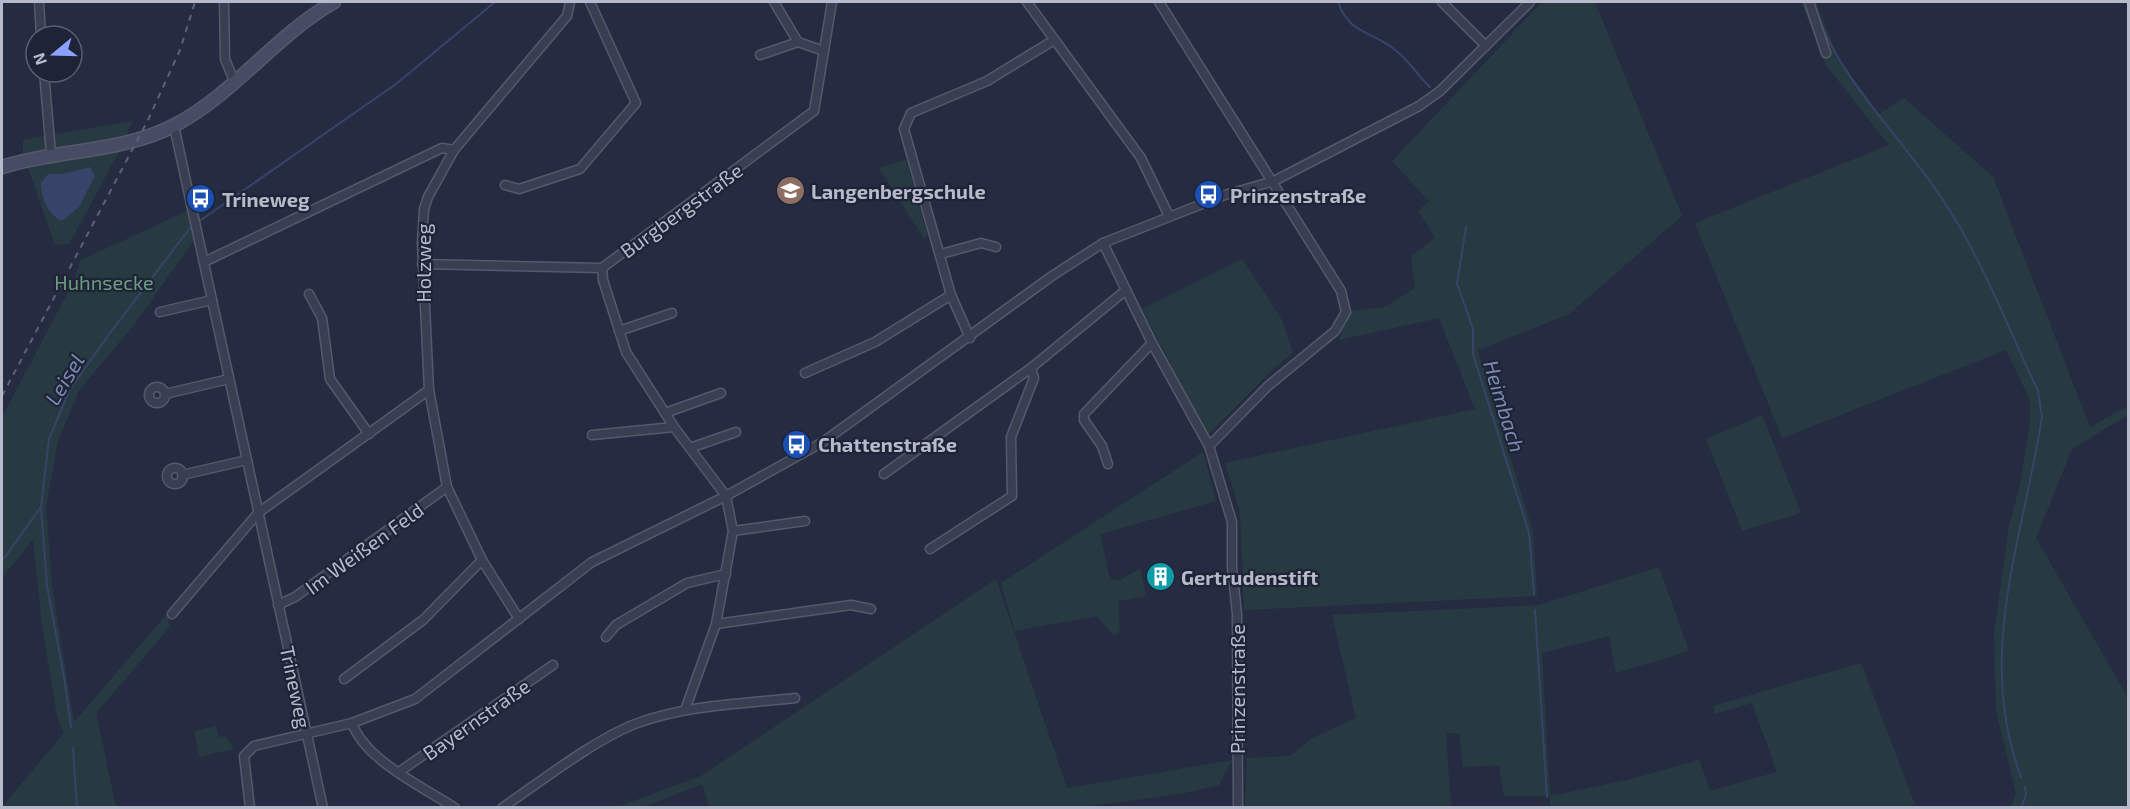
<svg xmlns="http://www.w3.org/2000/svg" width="2130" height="809" font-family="'Exo 2',sans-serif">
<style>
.green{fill:#273a42}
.water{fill:#384369}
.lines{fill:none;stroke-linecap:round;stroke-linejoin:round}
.stream{stroke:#384369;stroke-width:2}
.street-casing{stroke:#54596b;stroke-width:11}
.secondary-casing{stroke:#54596b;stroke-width:15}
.street{stroke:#393f51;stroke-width:8}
.secondary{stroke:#474c64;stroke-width:12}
.rail{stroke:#5b6278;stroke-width:2;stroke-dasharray:6 6;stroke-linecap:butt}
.labels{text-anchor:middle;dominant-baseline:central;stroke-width:4.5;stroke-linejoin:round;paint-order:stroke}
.poi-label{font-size:20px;font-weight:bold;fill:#b6bacb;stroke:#1e2336;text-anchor:start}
.street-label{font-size:20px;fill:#b6bacb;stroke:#1e2336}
.park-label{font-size:20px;fill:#6c9d81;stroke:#1e2336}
.water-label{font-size:21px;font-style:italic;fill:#7c8ab3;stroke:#1e2336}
</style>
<rect width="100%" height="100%" fill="#252c42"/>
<g class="green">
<path d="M 1542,2 L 1595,2 L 1682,216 L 1569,314 L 1478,350 L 1533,532 L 1537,596 L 1244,610 L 1240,511 L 1225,463 L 1475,409 L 1439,318 L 1339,340 L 1350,311 L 1385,307 L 1415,288 L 1411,256 L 1435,238 L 1418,211 L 1429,201 L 1392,161 Z"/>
<path d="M 1801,2 L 1816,2 L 1838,57 L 1879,114 L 1904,98 L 1993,177 L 2090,427 L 2128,406 L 2128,415 L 2072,449 L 2036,538 L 2128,698 L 2128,807 L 2011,807 L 2016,793 L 1996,711 L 1994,633 L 2009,526 L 2020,485 L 2030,423 L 2030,400 L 2006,350 L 1782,438 L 1695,223 L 1889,145 L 1826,65 Z"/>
<path d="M 132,121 L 121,148 L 69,244 L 55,245 L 23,153 L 23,140 Z"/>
<path d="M 906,160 L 928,236 L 924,238 L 879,168 Z"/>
<path d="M 187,211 L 194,240 L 134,325 L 79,390 L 58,442 L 46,506 L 52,587 L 74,722 L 167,614 L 170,627 L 96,713 L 116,807 L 2,807 L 64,733 L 57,717 L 42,625 L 33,539 L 2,578 L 2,417 L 75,279 L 79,261 Z"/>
<path d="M 1242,259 L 1282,320 L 1293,352 L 1268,374 L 1208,435 L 1142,309 Z"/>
<path d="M 1762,415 L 1801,513 L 1742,531 L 1706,439 Z"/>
<path d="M 1203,452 L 1216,501 L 1100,534 L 1110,579 L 1119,581 L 1140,568 L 1146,596 L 1118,601 L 1120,630 L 1114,636 L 1097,616 L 1015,631 L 1001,583 Z"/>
<path d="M 1659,567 L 1689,651 L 1616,673 L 1609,636 L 1542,653 L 1550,796 L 1632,779 L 1699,760 L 1710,791 L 1777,772 L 1752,703 L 1715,714 L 1713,706 L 1861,663 L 1916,807 L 1550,807 L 1550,796 L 1504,796 L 1499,765 L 1463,767 L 1459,733 L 1446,733 L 1451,807 L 1245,807 L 1247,758 L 1290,756 L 1312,738 L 1356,718 L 1332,615 L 1539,605 Z"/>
<path d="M 996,579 L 1067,788 L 1232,760 L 1219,785 L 1185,793 L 1075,808 L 710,808 L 702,784 L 643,807 L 617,807 L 701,776 Z"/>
<path d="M 216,726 L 219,737 L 226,736 L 234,749 L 199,757 L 194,731 Z"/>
</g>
<path class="water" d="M 90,167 L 95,176 L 79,207 L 62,221 C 48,215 41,197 41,183 L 48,174 L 62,174 Z"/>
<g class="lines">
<g class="stream">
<path d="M 1338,2 C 1349,34 1372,31 1394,49 C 1408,59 1417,75 1430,87"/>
<path d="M 1817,15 C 1845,87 1904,139 1945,203 C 1983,261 2008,328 2038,391 L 2042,417 C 2023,540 1975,654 2021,777"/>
<path d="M 201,220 L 396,84 L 495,2"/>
<path d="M 1466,227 L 1457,284 L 1473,329 L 1473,354 L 1529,533 L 1534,594"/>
<path d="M 41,508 L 47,586 L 64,677 L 71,727"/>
<path d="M 2,561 L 41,507 L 49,439 L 70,389 L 110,333 L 190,228"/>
<path d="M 1535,610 L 1547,797"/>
<path d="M 73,748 L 77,808"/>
<path d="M 2021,808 L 2026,795 L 2025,787"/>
</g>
<defs>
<g id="street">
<path d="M 39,2 L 41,36"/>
<path d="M 224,2 L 225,59 L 234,81"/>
<path d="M 774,2 L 798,42 L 824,51"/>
<path d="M 1027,2 L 1141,158 L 1169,216"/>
<path d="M 1159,2 L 1341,291 L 1346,312 L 1335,331 L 1268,386 L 1209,446 L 1232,522 L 1232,567 L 1237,614 L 1238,808"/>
<path d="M 1442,2 L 1486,46"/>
<path d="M 1809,2 L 1826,53"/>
<path d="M 760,55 L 798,42"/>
<path d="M 44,72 L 51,154"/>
<path d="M 174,126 L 323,808"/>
<path d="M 505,185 L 519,189 L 580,169 L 636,103 L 590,2"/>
<path d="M 1103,243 L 1152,343 L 1209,446"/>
<path d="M 941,254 L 981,243 L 996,247"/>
<path d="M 204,262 L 442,148 L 454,150"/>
<path d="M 422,264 L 602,268 L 814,111 L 832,2"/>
<path d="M 602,268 L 603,280 L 626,352 L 674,427 L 726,496 L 733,531 L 716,624 L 685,710"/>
<path d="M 309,294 L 322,318 L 330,379 L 369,434"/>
<path d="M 160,312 L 212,300"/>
<path d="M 619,331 L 672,313"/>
<path d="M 970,338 L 951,295 L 904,129 L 911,113 L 987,81 L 1054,40"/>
<path d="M 805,373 L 875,342 L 951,295"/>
<circle cx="157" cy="395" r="8"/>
<path d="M 429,390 L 447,487 L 482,560 L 519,619"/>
<path d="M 165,394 L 229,379"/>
<path d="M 665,413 L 721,393"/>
<path d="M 592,435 L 674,427"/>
<path d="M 690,448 L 736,432"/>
<path d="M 1108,464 L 1102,446 L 1084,420 L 1084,414 L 1152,343"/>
<circle cx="175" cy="476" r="8"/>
<path d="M 884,474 L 1031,368 L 1126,290"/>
<path d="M 182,475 L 247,460"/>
<path d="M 733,531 L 805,521"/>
<path d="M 930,549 L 1012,496 L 1011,437 L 1034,378 L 1031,368"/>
<path d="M 278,605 L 295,597 L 447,487"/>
<path d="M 172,614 L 258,513 L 429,390 L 422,243 L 424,209 L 428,197 L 454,150 L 567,16 L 570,2"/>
<path d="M 716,624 L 851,605 L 871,609"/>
<path d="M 606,637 L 616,625 L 687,583 L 726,574"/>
<path d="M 344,679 L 423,620 L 482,560"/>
<path d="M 352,723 C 365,760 423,787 455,808"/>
<path d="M 399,772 L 553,665"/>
<path d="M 250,808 L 244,756 L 254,746 L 352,723 L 415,699 L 592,562 L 726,496 L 823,442 L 1052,276 L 1103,243 L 1225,195 L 1274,181 L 1419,106 L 1440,91 L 1530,2"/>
<path d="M 502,808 C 540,782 594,740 635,724 C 685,705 742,704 795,698"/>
</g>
<path id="secondary" d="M 2,167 C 58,149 122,153 175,125 C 234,94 276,35 334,2"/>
</defs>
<use href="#street" class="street-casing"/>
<use href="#secondary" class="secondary-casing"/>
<use href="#street" class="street"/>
<use href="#secondary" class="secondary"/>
<path class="rail" d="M 2,396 L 148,120 L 180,50 L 195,2"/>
</g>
<defs>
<symbol id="school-disc" viewBox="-11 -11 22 22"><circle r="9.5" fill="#8d6e63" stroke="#1e2336"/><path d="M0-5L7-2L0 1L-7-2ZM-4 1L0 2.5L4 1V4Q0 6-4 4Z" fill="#fff"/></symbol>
<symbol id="bus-disc" viewBox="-11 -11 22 22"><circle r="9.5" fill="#1a4fb4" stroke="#1e2336"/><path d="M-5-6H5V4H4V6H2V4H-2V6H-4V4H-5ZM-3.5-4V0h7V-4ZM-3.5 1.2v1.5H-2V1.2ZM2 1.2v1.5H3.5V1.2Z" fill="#fff"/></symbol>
<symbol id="building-disc" viewBox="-11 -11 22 22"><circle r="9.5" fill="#0f9aa8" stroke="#1e2336"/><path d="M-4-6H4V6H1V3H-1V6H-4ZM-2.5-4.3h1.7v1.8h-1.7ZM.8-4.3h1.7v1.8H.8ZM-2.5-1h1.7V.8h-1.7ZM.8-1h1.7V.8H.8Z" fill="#fff"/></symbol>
</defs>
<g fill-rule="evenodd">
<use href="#school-disc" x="774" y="174" width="33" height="33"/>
<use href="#bus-disc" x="1192" y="178" width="33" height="33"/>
<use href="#bus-disc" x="184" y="182" width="33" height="33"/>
<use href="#bus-disc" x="780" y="428" width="33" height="33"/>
<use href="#building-disc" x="1144" y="560" width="33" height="33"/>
</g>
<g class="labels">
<g class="poi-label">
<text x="811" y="191">Langenbergschule</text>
<text x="1230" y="195">Prinzenstraße</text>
<text x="222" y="199">Trineweg</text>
<text x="818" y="444">Chattenstraße</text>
<text x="1181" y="577">Gertrudenstift</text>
</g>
<g class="street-label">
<text transform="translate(681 210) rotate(-36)">Burgbergstraße</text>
<text transform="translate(423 263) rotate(-90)">Holzweg</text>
<text transform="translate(364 548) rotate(-36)">Im Weißen Feld</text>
<text transform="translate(296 687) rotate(78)">Trineweg</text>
<text transform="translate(1237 689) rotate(-90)">Prinzenstraße</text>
<text transform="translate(476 719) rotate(-35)">Bayernstraße</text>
</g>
<g class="park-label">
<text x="104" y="282">Huhnsecke</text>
</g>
<g class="water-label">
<text transform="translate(64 379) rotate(-59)">Leisel</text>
<text transform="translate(1505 406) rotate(73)">Heimbach</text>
</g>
</g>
<rect width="2130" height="809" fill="none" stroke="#b6bacb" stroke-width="6"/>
<g transform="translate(54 54) rotate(251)"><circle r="28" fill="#1e2336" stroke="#5b5f72" stroke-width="1.5"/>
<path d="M0-4.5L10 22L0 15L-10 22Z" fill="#8ba1fb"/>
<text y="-9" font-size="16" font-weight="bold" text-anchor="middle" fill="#b6bacb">N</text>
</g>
</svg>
